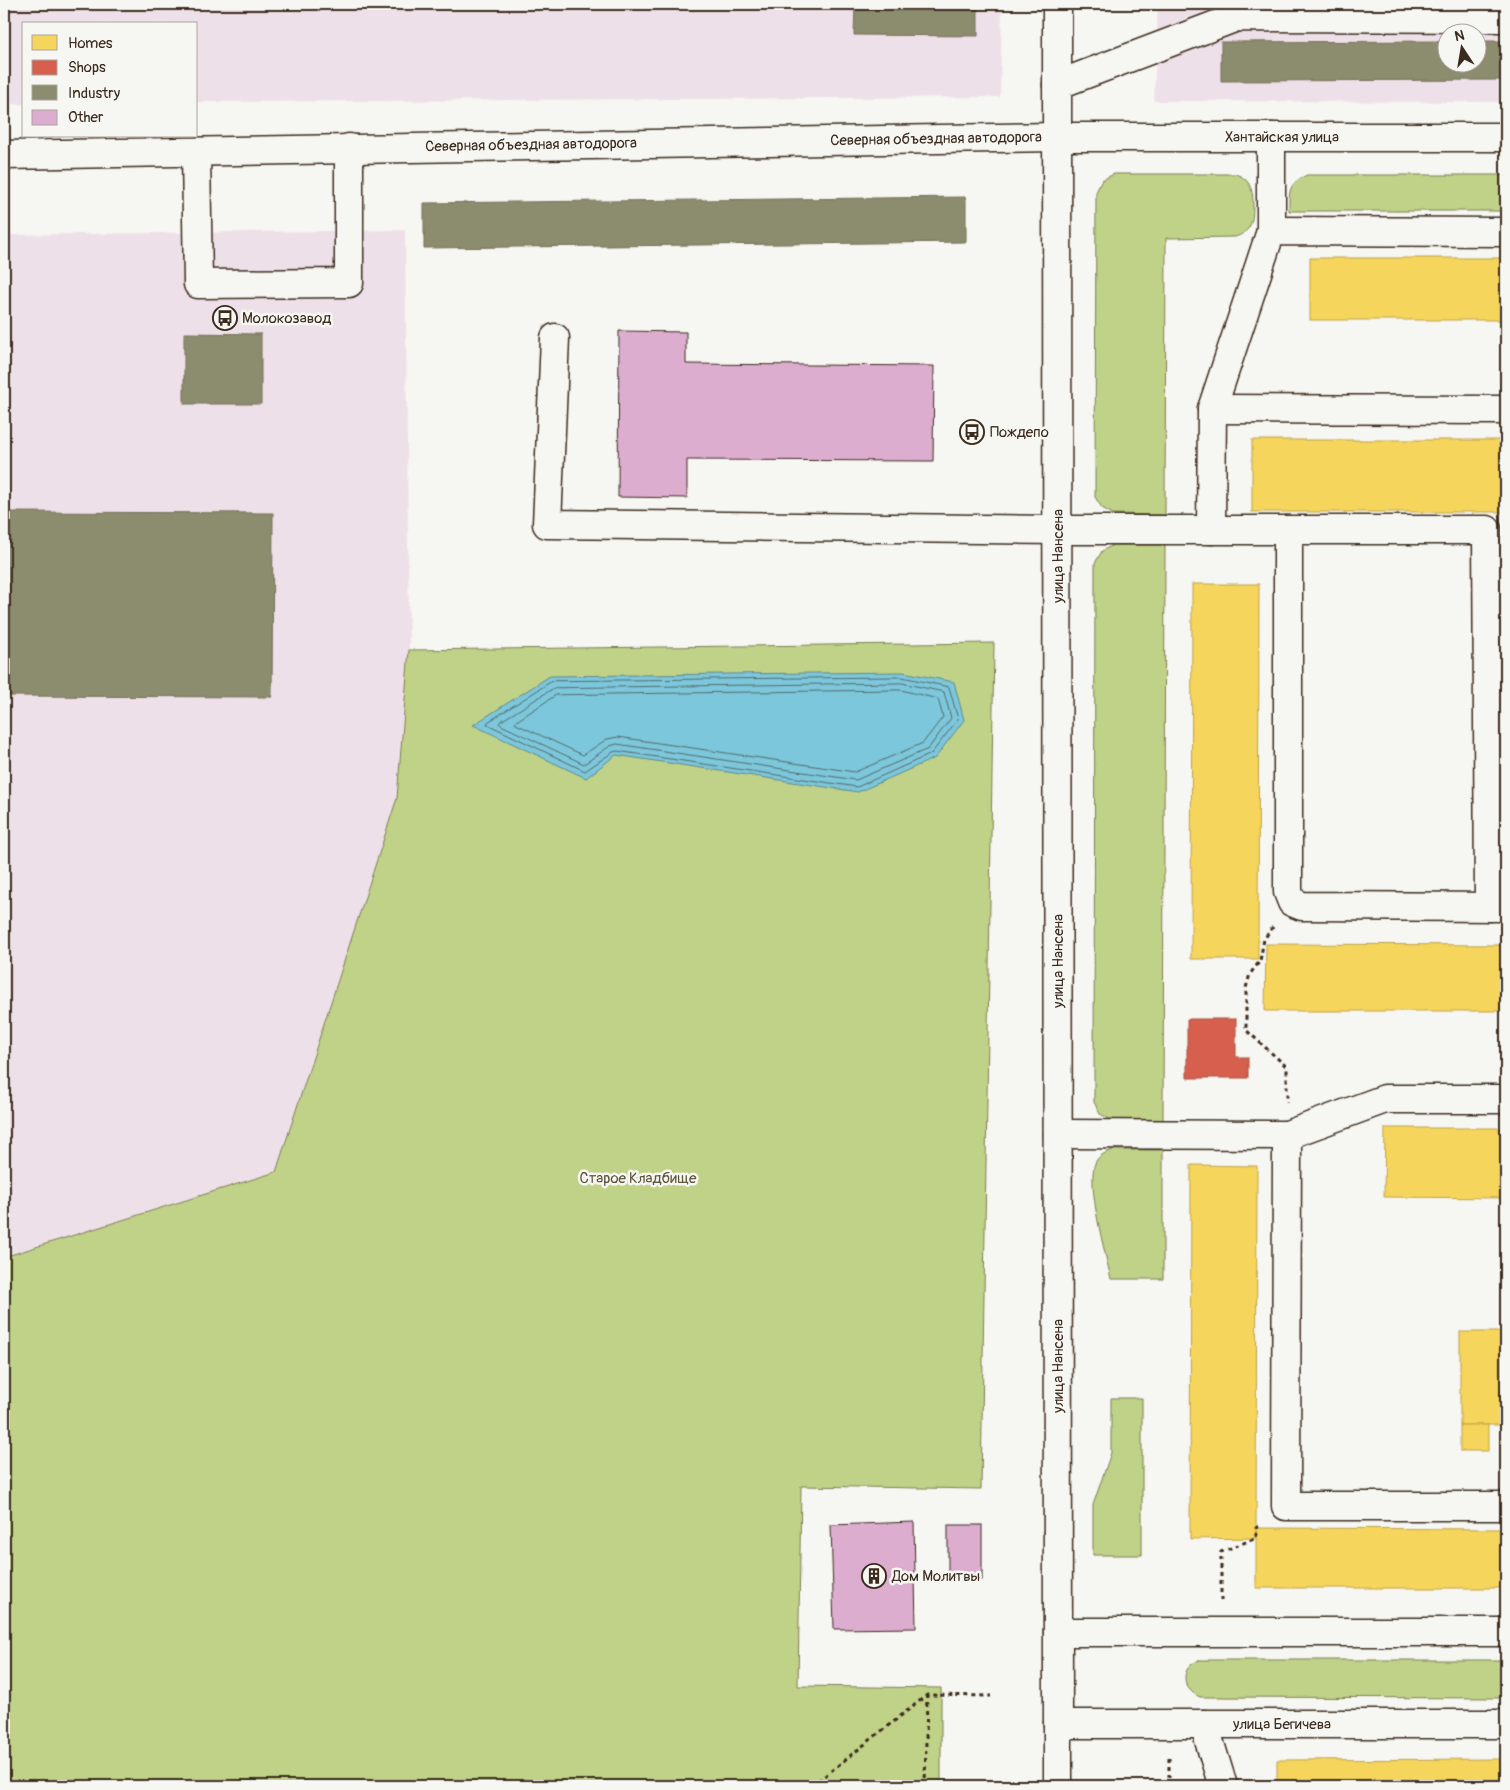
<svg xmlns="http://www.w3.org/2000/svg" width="1510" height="1790" font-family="Pangolin,sans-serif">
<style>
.built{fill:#eee0e8;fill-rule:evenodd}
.green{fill:#bfd288;stroke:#7d7e53}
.water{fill:#7bc7db;stroke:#61888f}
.homes{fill:#f6d55c;stroke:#bea249}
.shops{fill:#d6604d;stroke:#a8503f}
.industry{fill:#8c8c6e;stroke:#746f56}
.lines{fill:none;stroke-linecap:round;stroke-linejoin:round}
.shore{stroke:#55696a;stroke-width:1}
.building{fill:#ddadcf;stroke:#3b2a1e}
.minor-casing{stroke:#3b2a1e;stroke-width:31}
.path{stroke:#3b2a1e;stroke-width:3;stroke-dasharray:4 4;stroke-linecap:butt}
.minor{stroke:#f6f6f2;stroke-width:28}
.labels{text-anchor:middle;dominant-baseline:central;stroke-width:5;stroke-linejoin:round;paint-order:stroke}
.street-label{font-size:15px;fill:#3b2a1e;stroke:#f6f6f2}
.poi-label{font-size:15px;fill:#3b2a1e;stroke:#f6f6f2;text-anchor:start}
.park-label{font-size:15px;fill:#5c5438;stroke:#f6f6f2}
</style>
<rect width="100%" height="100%" fill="#f6f6f2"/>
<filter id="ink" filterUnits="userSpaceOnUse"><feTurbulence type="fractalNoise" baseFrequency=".02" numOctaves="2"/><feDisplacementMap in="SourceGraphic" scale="10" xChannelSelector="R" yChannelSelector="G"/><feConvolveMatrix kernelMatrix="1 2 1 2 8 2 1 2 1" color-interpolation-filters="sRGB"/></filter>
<g filter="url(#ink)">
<g class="built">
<path d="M 4,4 L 1002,4 L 1000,97 L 196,102 L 196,24 L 24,24 L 24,104 L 4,104 Z"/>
<path d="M 1158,4 L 1506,4 L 1506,102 L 1154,101 ZM 1448,32 L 1478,32 L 1478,62 L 1448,62 Z"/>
<path d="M 405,230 L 409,650 L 397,798 L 276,1172 L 4,1257 L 4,235 Z"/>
</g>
<g class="green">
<path d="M 1114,174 L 1235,174 C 1251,179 1253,190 1253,206 C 1253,221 1251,232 1235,237 L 1166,238 L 1165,515 L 1113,514 L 1102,508 L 1095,497 L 1096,192 L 1102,180 Z"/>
<path d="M 1307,175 L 1506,175 L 1506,211 L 1289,211 C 1289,192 1288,183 1307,175 Z"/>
<path d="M 1113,545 L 1165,545 L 1163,1120 L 1112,1120 L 1100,1114 L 1094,1102 L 1095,563 L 1102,551 Z"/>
<path d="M 994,643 L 981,1489 L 801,1486 L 798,1686 L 941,1688 L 941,1786 L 4,1786 L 4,1257 L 276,1172 L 397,798 L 409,650 Z"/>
<path d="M 1112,1150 L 1163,1150 L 1163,1279 L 1111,1279 C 1106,1255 1085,1182 1096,1161 C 1100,1155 1105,1153 1112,1150 Z"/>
<path d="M 1111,1398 L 1142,1398 L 1142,1555 L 1093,1555 L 1093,1505 L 1111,1453 Z"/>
<path d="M 1200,1660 L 1506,1660 L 1506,1698 L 1200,1697 C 1181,1689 1179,1667 1200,1660 Z"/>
</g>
<path class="water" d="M 903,672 L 954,682 L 964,720 L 935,758 L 858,792 L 616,755 L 586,778 L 473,725 L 550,676 Z"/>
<g class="homes">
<rect x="1310" y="258" width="196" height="62"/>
<rect x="1252" y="440" width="254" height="72"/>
<path d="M 1192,584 L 1259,584 L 1258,959 L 1191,959 Z"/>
<path d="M 1266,944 L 1506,945 L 1506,1011 L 1265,1011 Z"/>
<path d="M 1385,1128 L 1506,1128 L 1506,1198 L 1384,1197 Z"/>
<path d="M 1191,1165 L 1257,1166 L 1256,1538 L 1190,1539 Z"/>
<rect x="1460" y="1332" width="46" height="93"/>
<rect x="1460" y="1425" width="28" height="26"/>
<path d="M 1256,1528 L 1506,1529 L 1506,1588 L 1256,1588 Z"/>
<path d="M 1506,1759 L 1506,1786 L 1277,1786 L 1277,1760 Z"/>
</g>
<path class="shops" d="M 1187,1019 L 1236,1019 L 1236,1057 L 1248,1057 L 1248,1078 L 1187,1078 Z"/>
<g class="industry">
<path d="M 855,4 L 978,4 L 978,36 L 854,35 Z"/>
<path d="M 1448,41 L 1448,62 L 1478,62 L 1478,41 L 1506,41 L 1506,80 L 1221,81 L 1221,42 Z"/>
<path d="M 966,197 L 966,242 L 424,248 L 424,203 Z"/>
<path d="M 184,333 L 261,334 L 261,404 L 184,404 Z"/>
<path d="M 4,512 L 273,513 L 272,697 L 4,696 Z"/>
</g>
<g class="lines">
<g class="shore">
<path d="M 902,677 L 949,687 L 958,719 L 931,754 L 857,787 L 617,751 L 613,752 L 585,771 L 487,724 L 488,722 L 552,681 Z"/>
<path d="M 902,683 L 944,692 L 951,718 L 928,749 L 856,780 L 617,744 L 610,746 L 584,764 L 501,725 L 499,723 L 501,721 L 554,688 Z"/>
<path d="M 901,690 L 938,699 L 943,717 L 923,743 L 855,772 L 618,737 L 607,739 L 583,755 L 516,724 L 515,722 L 556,695 Z"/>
</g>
</g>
<g class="building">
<path d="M 619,331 L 686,332 L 686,364 L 934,366 L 933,461 L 687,460 L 687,498 L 618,497 Z"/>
<path d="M 914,1522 L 916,1628 L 834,1629 L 831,1525 Z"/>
<rect x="948" y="1525" width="34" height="55"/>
</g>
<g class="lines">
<defs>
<g id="minor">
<path d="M 1057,4 L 1058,1786"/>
<path d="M 1057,85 L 1237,17 L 1506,18"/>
<path d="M 196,152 L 198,284 L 349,283 L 349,148"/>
<path d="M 4,155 L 1058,137 L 1506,137"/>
<path d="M 1271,231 L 1271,137"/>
<path d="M 555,338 L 547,524 L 1058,530 L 1288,530 L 1288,892 L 1292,902 L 1302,906 L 1506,907"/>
<path d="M 1212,409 L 1506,410"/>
<path d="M 1211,530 L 1212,409 L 1271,231 L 1506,232"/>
<path d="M 1288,530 L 1487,530 L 1489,907"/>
<path d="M 1058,1134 L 1287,1135 L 1385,1099 L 1506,1099"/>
<path d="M 1287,1135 L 1286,1506 L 1506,1506"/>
<path d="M 1058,1632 L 1506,1632"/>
<path d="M 1058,1724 L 1506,1724"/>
<path d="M 1204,1724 L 1223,1786"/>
</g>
</defs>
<use href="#minor" class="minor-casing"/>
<g class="path">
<path d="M 1273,927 L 1264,939 L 1260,961 L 1250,974 L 1246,988 L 1246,1030 L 1287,1067 L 1287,1102"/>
<path d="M 1221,1601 L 1221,1552 L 1256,1538 L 1256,1528 L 1262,1524"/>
<path d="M 812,1786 L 927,1695 L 991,1696"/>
<path d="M 925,1786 L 927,1695"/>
<path d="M 1169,1786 L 1169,1754"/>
</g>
<use href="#minor" class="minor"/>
</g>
</g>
<defs>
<symbol id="bus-ring" viewBox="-11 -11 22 22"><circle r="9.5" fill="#f6f6f2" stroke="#3b2a1e" stroke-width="1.5"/><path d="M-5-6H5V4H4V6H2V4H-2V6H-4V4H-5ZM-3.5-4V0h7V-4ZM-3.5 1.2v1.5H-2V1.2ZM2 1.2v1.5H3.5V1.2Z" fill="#3b2a1e"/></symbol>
<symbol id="building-ring" viewBox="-11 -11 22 22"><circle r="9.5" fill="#f6f6f2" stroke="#3b2a1e" stroke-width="1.5"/><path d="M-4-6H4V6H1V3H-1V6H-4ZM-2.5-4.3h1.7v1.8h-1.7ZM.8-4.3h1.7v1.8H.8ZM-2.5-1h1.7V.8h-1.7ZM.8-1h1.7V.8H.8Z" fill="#3b2a1e"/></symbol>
</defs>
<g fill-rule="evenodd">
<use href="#bus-ring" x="211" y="304" width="28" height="28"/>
<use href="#bus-ring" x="958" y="418" width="28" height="28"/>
<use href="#building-ring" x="860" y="1562" width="28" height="28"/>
</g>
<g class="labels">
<g class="street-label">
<text x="1282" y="137">Хантайская улица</text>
<text transform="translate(936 139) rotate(-1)">Северная объездная автодорога</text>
<text transform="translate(531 145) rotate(-1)">Северная объездная автодорога</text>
<text transform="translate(1058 556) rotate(-90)">улица Нансена</text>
<text transform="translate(1058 961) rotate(-90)">улица Нансена</text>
<text transform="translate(1058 1366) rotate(-90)">улица Нансена</text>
<text x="1282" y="1724">улица Бегичева</text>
</g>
<g class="poi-label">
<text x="242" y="318">Молокозавод</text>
<text x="990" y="432">Пождепо</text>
<text x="892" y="1576">Дом Молитвы</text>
</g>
<g class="park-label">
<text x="638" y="1178">Старое Кладбище</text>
</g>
</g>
<rect width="1510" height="1790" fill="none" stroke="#f6f6f2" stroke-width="20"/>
<rect x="10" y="10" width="1490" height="1770" fill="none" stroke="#3b2a1e" stroke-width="2" filter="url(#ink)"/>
<rect x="22" y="22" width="175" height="115" fill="#f6f6f2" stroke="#aba49d"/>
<rect x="32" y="35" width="25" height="15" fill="#f6d55c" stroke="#aba49d"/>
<text x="68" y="48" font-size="15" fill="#3b2a1e">Homes</text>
<rect x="32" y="60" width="25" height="15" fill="#d6604d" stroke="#aba49d"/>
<text x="68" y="72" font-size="15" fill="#3b2a1e">Shops</text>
<rect x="32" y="85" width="25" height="15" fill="#8c8c6e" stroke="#aba49d"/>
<text x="68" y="98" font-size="15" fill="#3b2a1e">Industry</text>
<rect x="32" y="110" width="25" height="15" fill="#ddadcf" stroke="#aba49d"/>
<text x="68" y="122" font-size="15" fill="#3b2a1e">Other</text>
<g transform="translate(1462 48) rotate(348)"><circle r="24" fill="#f6f6f2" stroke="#aba49d"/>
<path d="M0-4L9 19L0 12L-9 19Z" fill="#3b2a1e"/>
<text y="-8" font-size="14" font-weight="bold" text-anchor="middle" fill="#3b2a1e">N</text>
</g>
</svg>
